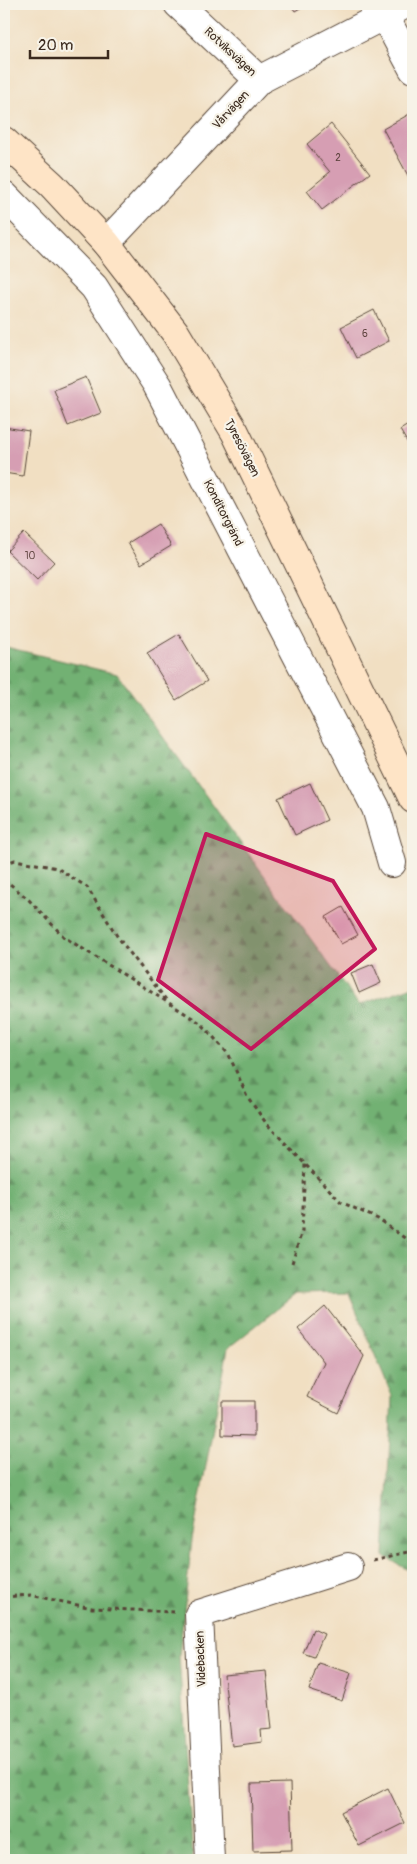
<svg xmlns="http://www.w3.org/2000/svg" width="417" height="1864" font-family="Pangolin,sans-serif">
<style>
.forest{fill:url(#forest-firs);stroke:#566e48}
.building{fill:#d69eb3}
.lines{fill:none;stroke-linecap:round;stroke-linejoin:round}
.minor-casing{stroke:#564537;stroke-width:30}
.secondary-casing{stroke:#564537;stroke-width:30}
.path{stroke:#564537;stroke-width:3;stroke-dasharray:4 4;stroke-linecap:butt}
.minor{stroke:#fff;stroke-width:28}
.secondary{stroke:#fee4c6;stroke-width:28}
.marked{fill:#c2185b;fill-opacity:0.2;stroke:#c2185b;stroke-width:4;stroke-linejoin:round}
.labels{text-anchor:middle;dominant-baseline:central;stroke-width:4.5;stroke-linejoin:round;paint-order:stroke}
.number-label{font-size:10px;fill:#624743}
.street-label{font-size:12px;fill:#3b2a1e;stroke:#f7f3e8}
</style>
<defs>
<pattern id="forest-firs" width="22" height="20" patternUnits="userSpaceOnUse" patternTransform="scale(1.25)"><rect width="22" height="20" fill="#72b173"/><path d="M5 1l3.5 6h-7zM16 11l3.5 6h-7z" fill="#5f905e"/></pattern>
</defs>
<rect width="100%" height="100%" fill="#f7f3e8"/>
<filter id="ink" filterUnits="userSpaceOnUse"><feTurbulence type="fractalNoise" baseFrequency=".02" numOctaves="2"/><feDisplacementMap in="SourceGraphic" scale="10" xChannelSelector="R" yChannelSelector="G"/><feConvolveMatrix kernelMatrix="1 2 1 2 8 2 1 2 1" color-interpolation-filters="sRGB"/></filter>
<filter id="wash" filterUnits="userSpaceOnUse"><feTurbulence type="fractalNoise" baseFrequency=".0096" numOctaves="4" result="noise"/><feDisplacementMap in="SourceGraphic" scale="20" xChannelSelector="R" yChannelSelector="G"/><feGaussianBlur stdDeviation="1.12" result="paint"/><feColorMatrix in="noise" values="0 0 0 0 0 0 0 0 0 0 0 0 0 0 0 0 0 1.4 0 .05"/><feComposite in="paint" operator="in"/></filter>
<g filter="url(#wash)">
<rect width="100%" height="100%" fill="#f1dfc2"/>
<path class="forest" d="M 4,643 L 6,647 L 117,674 L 359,1005 L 413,986 L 413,1573 L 384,1556 L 392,1396 L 349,1293 L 296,1294 L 228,1348 L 192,1540 L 179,1656 L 193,1860 L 4,1860 Z"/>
<g id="blocks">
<g class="building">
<path d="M 290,4 L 307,4 L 295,11 Z"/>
<path d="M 413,112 L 413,185 L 383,129 Z"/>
<path d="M 331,124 L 370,173 L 322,210 L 307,191 L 330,172 L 307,144 Z"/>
<path d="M 374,310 L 389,341 L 356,358 L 341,327 Z"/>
<path d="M 86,377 L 101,413 L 68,426 L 54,390 Z"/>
<path d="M 413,422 L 413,452 L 400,430 Z"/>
<path d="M 4,427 L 29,431 L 23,476 L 4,473 Z"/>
<path d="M 158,524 L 171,546 L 141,564 L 128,543 Z"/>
<path d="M 24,533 L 54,562 L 37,580 L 7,551 Z"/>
<path d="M 179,634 L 207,681 L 176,700 L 147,653 Z"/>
<path d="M 310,783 L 327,820 L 295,835 L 278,798 Z"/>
<path d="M 343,907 L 358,935 L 341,944 L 326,917 Z"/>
<path d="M 373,964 L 381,983 L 359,993 L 351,973 Z"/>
<path d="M 325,1306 L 364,1356 L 338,1413 L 307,1397 L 324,1362 L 298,1329 Z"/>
<path d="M 222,1401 L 254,1401 L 254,1436 L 222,1435 Z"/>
<path d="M 313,1629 L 324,1634 L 314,1657 L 303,1653 Z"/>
<path d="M 318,1663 L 351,1673 L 342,1701 L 309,1690 Z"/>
<path d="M 266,1671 L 272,1729 L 261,1730 L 262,1742 L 232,1746 L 224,1675 Z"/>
<path d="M 290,1783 L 292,1850 L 253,1851 L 251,1784 Z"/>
<path d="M 388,1788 L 405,1823 L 359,1846 L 341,1812 Z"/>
</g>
</g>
</g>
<g filter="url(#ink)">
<use href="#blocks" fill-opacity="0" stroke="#564537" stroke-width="1"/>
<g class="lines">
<defs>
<g id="minor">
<path d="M 178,4 L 259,80"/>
<path d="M 384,15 L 413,69"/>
<path d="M 4,195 L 94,287 L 157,385 L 376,808 L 392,863"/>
<path d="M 106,243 L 259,80 L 406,4"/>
<path d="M 210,1860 L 199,1614 L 348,1567"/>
</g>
<path id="secondary" d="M 4,141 L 52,185 L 106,243 L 175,332 L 235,432 L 413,799"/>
</defs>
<use href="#minor" class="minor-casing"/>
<use href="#secondary" class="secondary-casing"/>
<g class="path">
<path d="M 4,864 L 15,860 L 57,868 L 87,887 L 117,936 L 167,1001"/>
<path d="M 4,879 L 29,900 L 64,937 L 202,1024 L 229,1055 L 247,1096 L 266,1123 L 341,1202 L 378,1219 L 413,1244"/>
<path d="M 292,1263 L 302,1231 L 305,1164"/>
<path d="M 373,1560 L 413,1551"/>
<path d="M 4,1597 L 30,1595 L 92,1608 L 174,1612"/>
</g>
<use href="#minor" class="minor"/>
<use href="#secondary" class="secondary"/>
</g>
</g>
<path class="marked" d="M 206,834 L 333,881 L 375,949 L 251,1049 L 158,980 Z"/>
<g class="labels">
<g class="number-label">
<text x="338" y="158">2</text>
<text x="365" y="334">6</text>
<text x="30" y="556">10</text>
</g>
<g class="street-label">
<text transform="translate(230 52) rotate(43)">Rotviksvägen</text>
<text transform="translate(231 110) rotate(-47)">Vårvägen</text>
<text transform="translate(242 448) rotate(63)">Tyresövägen</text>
<text transform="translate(223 513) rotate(63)">Konditorgränd</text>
<text transform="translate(201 1659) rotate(-92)">Videbacken</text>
</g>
</g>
<rect width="417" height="1864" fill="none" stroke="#f7f3e8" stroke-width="20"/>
<path d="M30 50v8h78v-8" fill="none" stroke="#3b2a1e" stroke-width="2.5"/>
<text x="38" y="50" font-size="15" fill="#3b2a1e" stroke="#f7f3e8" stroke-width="4" paint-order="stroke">20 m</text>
</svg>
